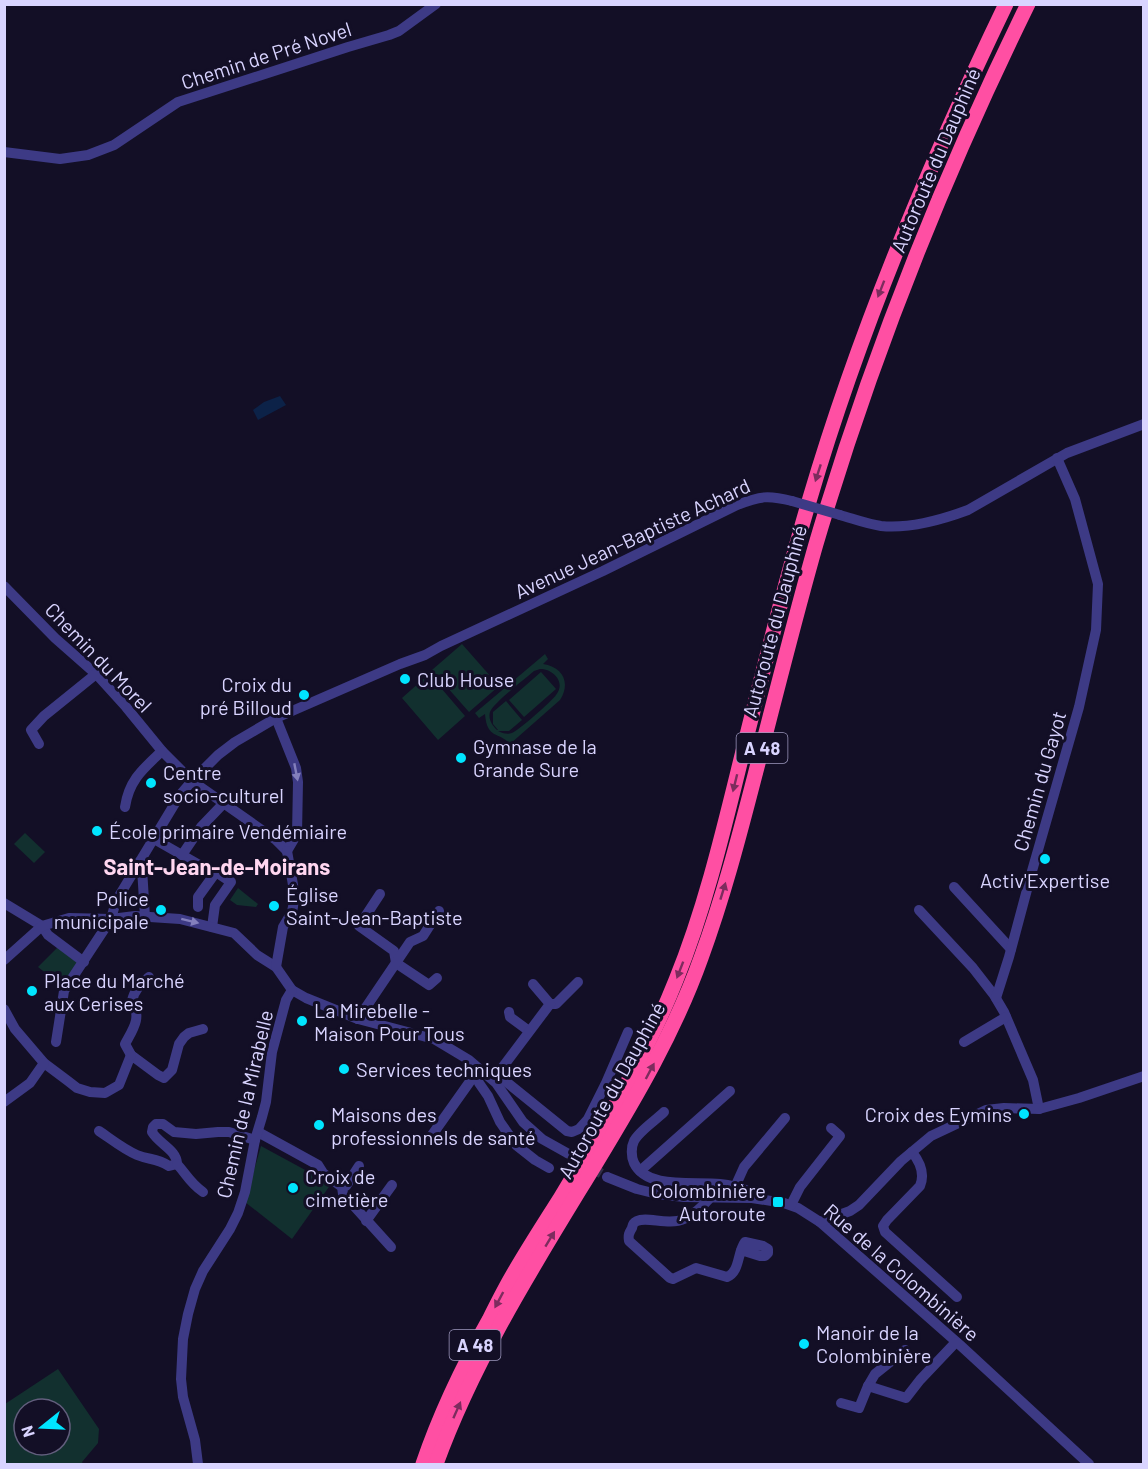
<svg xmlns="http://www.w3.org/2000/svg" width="1148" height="1469" font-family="Barlow,sans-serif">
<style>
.green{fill:#12302f;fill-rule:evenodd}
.water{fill:#0c2248}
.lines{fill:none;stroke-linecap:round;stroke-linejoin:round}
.minor-tunnel{stroke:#312d47;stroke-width:10;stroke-dasharray:10 5;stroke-linecap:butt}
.minor{stroke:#3d3a85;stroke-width:10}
.highway{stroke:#ff4fa3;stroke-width:15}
.minor-bridge{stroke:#3d3a85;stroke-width:10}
.oneway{fill:#7d2c5e}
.oneway2{fill:#837fbc}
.poi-dot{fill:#00e5ff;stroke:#130f26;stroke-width:2}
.labels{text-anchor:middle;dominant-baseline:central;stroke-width:6;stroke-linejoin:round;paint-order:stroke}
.shield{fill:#130f26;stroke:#9e99be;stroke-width:1.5}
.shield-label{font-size:18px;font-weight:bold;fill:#d9d4ff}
.street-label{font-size:20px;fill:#d9d4ff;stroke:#130f26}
.poi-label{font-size:20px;fill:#d9d4ff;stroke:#130f26;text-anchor:start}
.quarter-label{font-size:22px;font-weight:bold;fill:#ffd6f0;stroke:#130f26}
</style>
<rect width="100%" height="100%" fill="#130f26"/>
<g class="green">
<path d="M 462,644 L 499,686 L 469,712 L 432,670 Z"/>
<path d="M 545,654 L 548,659 L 543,664 C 563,667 571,683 560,700 L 510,744 C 499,731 487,740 485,714 L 479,718 L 475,713 ZM 540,669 C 554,669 566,683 556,695 C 552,701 518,731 512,733 C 507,735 502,733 498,731 L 509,731 L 522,720 L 506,701 L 493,712 L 493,724 L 498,730 L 497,730 C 492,725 488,719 490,712 C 493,703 525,679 534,671 Z"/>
<path d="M 541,672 L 556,689 L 524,717 L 509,700 Z"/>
<path d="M 429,674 L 465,716 L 438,740 L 402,698 Z"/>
<path d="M 25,833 L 45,852 L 34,863 L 14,844 Z"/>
<path d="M 238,888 L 258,904 L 256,907 L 237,905 L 230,900 Z"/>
<path d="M 58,947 L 79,964 L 62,989 L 60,987 L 61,985 L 38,967 Z"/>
<path d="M 261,1146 L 331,1184 L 292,1239 L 245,1202 Z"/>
<path d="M 58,1369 L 99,1429 L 98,1443 L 82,1462 L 83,1464 L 5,1464 L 5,1404 ZM 24,1409 L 60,1409 L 60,1445 L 24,1445 Z"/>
</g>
<path class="water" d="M 280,396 L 286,405 L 258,420 L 253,410 L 264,402 Z"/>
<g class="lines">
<path class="minor-tunnel" d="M 567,1153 L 607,1177"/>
<g class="minor">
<path d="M 4,152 L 60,159 L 88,155 L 114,145 L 178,102 L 348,47 L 389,35 L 399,31 L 436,4"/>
<path d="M 840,515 C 854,519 867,524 881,526 C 910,529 941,520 968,510 L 1067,453 L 1144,424"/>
<path d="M 4,586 L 55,638 L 97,675 L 126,707 L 162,751 L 192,781 L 276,840 L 287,851"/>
<path d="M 276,718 L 296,768 L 298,782 L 297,834 L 287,851"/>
<path d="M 39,744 L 31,730 L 44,716 L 96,674"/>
<path d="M 125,807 C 129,780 143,769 162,751"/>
<path d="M 154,839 L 203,867 L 216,872 L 231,882 L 215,905 L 212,927"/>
<path d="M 182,855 L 201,827 L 223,804"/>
<path d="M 139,862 L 142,868 L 145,917"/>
<path d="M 954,887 L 1011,949"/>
<path d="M 380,894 L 359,926 L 394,951 L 396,963 L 429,985 L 437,978"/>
<path d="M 4,903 L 42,926 L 48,935 L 84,962"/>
<path d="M 198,907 L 198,897 L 216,872"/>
<path d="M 919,910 L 973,968 L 994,995 L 1004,1012 L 1033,1080 L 1039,1109"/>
<path d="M 4,960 L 42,926 L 69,918 L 111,919 L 135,916 L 180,919 L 234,933 L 257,955 L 276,967 L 292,990 L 306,998 L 358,1019 L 434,1039 L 469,1060 L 496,1083 L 523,1122 L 542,1139 L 567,1153"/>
<path d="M 276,967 L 283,927 L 292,912 L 295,896 L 287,851"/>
<path d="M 996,998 L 1009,957 L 1032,871 L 1079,707 L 1096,630 L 1098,584 L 1075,499 L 1057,458"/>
<path d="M 550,1004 L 556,1004 L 578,982"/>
<path d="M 4,1009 L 15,1029 L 44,1063 L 68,1081 L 77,1088 L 90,1092 L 105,1093 L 119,1085 L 131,1055 L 158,1075 L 164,1078 L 172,1070 L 179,1044 L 184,1037 L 189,1033 L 203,1029"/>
<path d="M 509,1012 L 510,1017 L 529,1031"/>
<path d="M 358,1019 L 410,942 L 423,936 L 439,911"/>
<path d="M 56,1042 L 64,991 L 67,986 L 111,919 L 116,901 L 180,795 L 192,781 L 218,755 L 235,742 L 276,718 L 400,664 L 425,655 L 441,646 L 603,571 L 737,505 C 760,496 768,495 792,501"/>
<path d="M 964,1042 L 1006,1017"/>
<path d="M 131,1055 L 125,1044 C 133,1029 142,1018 132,1001 C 134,990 141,984 149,977"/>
<path d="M 471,1063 L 479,1083 L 488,1096 L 500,1122 L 516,1145 L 535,1160 L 549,1168"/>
<path d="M 490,1073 L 499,1072 L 550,1004 L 533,984"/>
<path d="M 490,1074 L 499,1076 L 567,1131 L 572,1132 L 579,1129 L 588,1119 L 606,1083 L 628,1032"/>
<path d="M 4,1102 L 30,1083 L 44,1063"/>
<path d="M 664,1112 C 656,1120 639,1131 634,1141 C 631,1147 631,1156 634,1163 C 647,1190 694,1181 720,1184 C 730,1185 741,1188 751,1192 L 752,1198"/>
<path d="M 99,1131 C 111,1139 123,1149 137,1155 C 149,1160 157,1158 169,1166 L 177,1164 C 177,1150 159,1144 152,1132 L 153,1127 L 156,1124 L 163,1124 L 174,1132 L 196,1134 L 218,1132 L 229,1132 L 255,1140"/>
<path d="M 258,1132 L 318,1165 L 323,1173 L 342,1187 L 343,1194 L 391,1247"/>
<path d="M 432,1135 L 476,1073"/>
<path d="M 912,1152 C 920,1162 925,1174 920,1186 L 887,1220 L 883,1226 L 885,1232 L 957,1297"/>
<path d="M 177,1164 C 187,1175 190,1183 203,1192"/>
<path d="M 640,1171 L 730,1091"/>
<path d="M 607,1177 L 637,1189 L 657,1194 L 684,1197 L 752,1198 L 784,1203 L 798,1208 L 820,1222 L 885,1279 L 960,1345 L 1089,1464"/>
<path d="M 342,1187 L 346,1186 L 359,1166"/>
<path d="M 735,1187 L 744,1167 L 785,1118"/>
<path d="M 710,1198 C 703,1206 695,1214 684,1219 C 669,1226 647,1216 637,1221 C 633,1223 633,1224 632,1228 C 629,1233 628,1235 629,1241 L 670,1278 L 673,1279 L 696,1268 L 727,1277 C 740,1272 737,1253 745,1242 L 763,1246 L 768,1249 L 768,1253 L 765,1256 L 760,1256 L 741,1250"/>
<path d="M 791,1205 L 800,1187 L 840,1136 L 831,1128"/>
<path d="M 366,1221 L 392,1185"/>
<path d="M 820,1222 L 850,1211 L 859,1205 L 901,1161 L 931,1136 L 986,1110 L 1004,1108 L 1039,1109 L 1079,1098 L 1144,1076"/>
<path d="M 868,1386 L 875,1374 L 905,1350"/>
<path d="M 841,1403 L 859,1408 L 868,1386 L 906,1398 L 920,1380 L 956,1342"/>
<path d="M 198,1464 L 195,1440 L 183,1397 L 181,1379 L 183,1339 L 188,1314 L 195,1289 L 203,1271 L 230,1229 L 238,1213 L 245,1192 L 255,1140 L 262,1117 L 266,1102 L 272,1052 L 286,1000 L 292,990"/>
</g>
<g class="highway">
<path d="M 423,1464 C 440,1414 463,1366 489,1320 C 496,1306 503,1292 511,1278 C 527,1250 544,1224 561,1197 C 603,1127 646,1056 676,980 C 706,906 724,828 743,751 C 764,667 785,582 810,498 C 860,328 929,164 1006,4"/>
<path d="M 436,1464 C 475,1357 537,1260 596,1163 C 636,1097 675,1031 701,958 C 723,898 739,837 755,775 C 775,698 794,621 816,544 C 871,358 942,179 1028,4"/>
</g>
<path class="minor-bridge" d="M 792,501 L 840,515"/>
</g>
<defs><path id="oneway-solid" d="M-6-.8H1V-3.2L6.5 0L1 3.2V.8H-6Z" transform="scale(1.5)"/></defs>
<g class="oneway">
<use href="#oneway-solid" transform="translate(881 289) rotate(111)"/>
<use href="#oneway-solid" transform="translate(818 473) rotate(108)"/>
<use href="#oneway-solid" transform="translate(735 783) rotate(104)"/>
<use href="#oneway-solid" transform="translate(723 891) rotate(-73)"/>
<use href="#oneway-solid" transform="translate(680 970) rotate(111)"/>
<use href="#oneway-solid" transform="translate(650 1071) rotate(-62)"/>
<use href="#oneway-solid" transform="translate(550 1239) rotate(-59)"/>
<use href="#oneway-solid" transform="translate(499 1300) rotate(118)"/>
<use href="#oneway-solid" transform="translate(457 1410) rotate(-66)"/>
</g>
<g class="oneway2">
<use href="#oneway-solid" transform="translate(296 772) rotate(79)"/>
<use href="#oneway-solid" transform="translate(190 921) rotate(14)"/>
</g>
<g class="poi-dot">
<circle cx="405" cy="679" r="6"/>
<circle cx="304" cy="695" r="6"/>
<circle cx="461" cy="758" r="6"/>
<circle cx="151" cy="783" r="6"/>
<circle cx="97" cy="831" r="6"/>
<circle cx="1045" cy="859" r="6"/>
<circle cx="274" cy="906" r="6"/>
<circle cx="161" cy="910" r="6"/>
<circle cx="32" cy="991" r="6"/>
<circle cx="302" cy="1021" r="6"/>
<circle cx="344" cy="1069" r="6"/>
<circle cx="1024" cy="1114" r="6"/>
<circle cx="319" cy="1125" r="6"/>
<circle cx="293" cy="1188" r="6"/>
<rect x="772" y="1196" width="12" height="12" rx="3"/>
<circle cx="804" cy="1344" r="6"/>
</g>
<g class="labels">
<g class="shield">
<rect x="736.5" y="733" width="51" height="30" rx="4.5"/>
<rect x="449.5" y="1330" width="51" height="30" rx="4.5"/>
</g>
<g class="shield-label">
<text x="762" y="748">A 48</text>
<text x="475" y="1345">A 48</text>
</g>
<g class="street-label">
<text transform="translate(266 55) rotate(-18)">Chemin de Pré Novel</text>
<text transform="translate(935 160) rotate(-67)">Autoroute du Dauphiné</text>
<text transform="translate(632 538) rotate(-25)">Avenue Jean-Baptiste Achard</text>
<text transform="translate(774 621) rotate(-75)">Autoroute du Dauphiné</text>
<text transform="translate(99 657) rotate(46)">Chemin du Morel</text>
<text transform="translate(1039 781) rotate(-74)">Chemin du Gayot</text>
<text transform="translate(611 1090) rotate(-61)">Autoroute du Dauphiné</text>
<text transform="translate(244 1104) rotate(-77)">Chemin de la Mirabelle</text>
<text transform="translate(902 1272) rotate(41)">Rue de la Colombinière</text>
</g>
<g class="poi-label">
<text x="417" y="679">Club House</text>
<text x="292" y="684" text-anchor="end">Croix du<tspan x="292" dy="23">pré Billoud</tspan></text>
<text x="473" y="746">Gymnase de la<tspan x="473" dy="23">Grande Sure</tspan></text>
<text x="163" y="772">Centre<tspan x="163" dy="23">socio-culturel</tspan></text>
<text x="109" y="831">École primaire Vendémiaire</text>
<text x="1045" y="880" text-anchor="middle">Activ'Expertise</text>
<text x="286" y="894">Église<tspan x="286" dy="23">Saint-Jean-Baptiste</tspan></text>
<text x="149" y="898" text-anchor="end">Police<tspan x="149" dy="23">municipale</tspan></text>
<text x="44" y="980">Place du Marché<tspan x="44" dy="23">aux Cerises</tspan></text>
<text x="314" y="1010">La Mirebelle -<tspan x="314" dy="23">Maison Pour Tous</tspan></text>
<text x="356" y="1069">Services techniques</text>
<text x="331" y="1114">Maisons des<tspan x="331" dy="23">professionnels de santé</tspan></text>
<text x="1012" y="1114" text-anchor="end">Croix des Eymins</text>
<text x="305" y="1176">Croix de<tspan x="305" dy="23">cimetière</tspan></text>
<text x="766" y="1190" text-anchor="end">Colombinière<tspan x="766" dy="23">Autoroute</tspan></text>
<text x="816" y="1332">Manoir de la<tspan x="816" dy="23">Colombinière</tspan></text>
</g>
<g class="quarter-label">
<text x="217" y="866">Saint-Jean-de-Moirans</text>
</g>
</g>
<rect width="1148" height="1469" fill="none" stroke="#d9d4ff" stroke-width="12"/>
<g transform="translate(42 1427) rotate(252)"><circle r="28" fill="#130f26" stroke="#625e7d" stroke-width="1.5"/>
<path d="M0-4.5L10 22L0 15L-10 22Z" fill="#00e5ff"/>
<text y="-9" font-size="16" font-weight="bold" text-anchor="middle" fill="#d9d4ff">N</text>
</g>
</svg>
